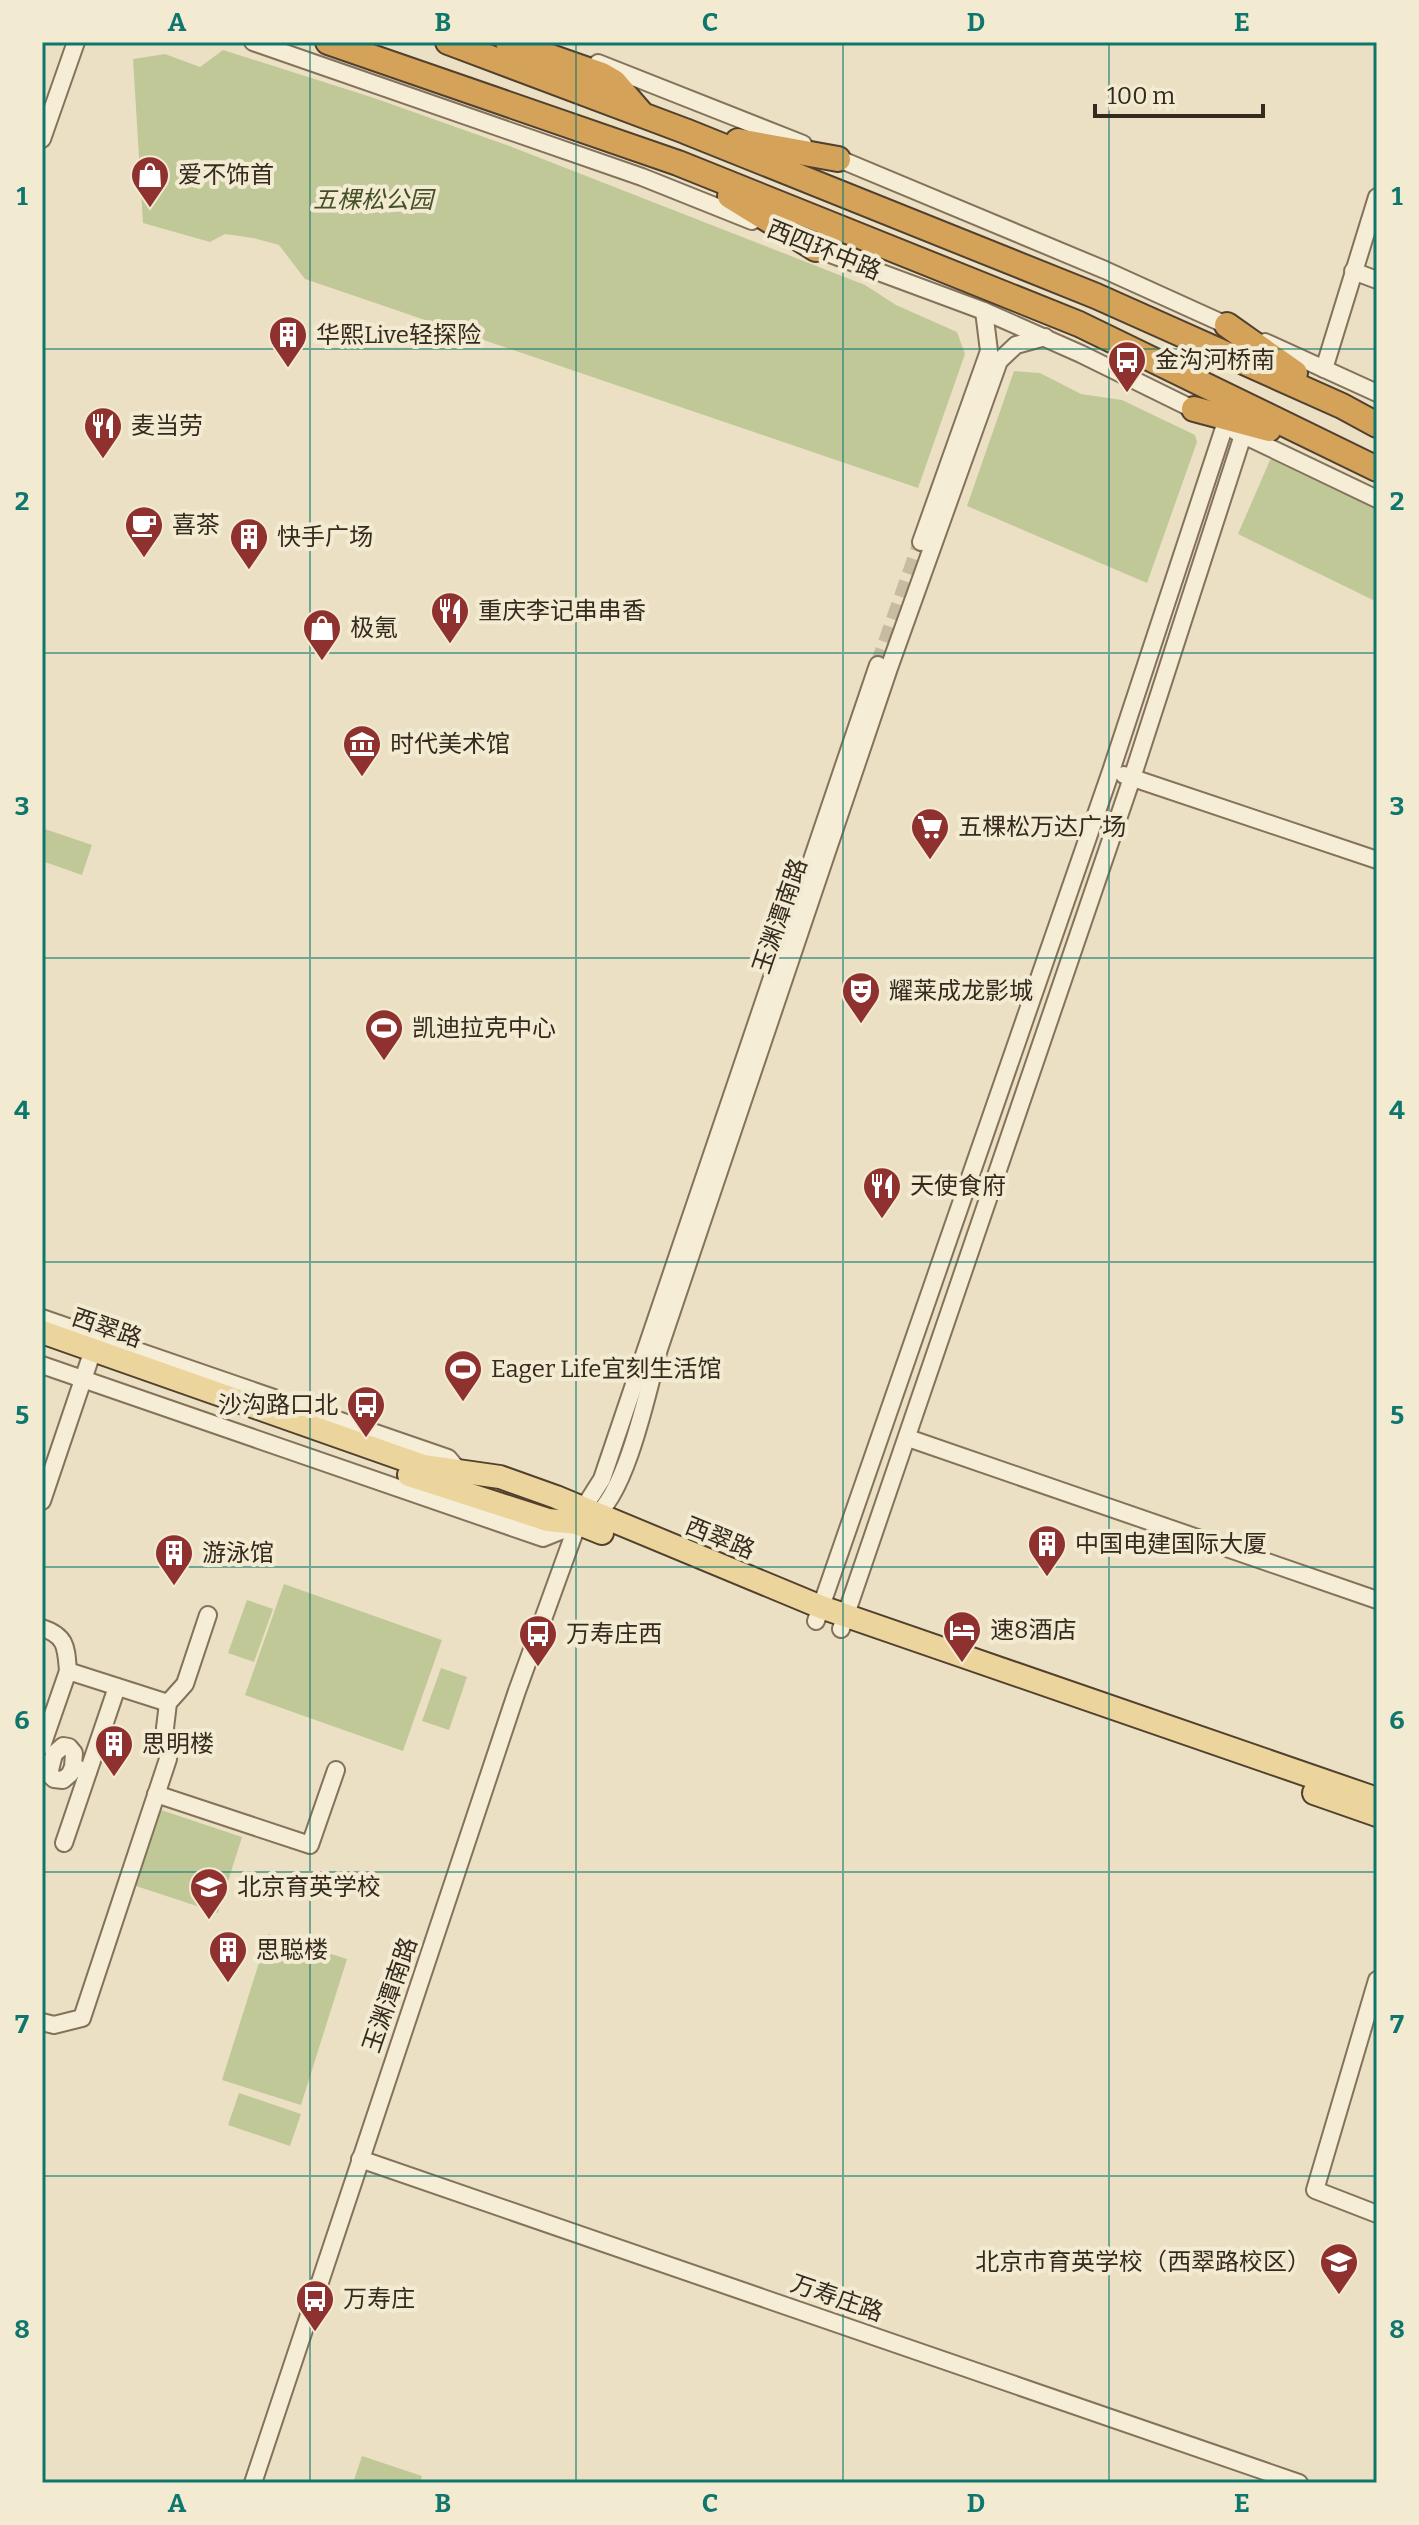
<svg xmlns="http://www.w3.org/2000/svg" width="1419" height="2525" font-family="Bitter,'Noto Sans SC',serif">
<style>
.green{fill:#c1c898}
.lines{fill:none;stroke-linecap:round;stroke-linejoin:round}
.minor-tunnel{stroke:#c7bca2;stroke-width:16;stroke-dasharray:16 8;stroke-linecap:butt}
.minor-casing{stroke:#84725b;stroke-width:20}
.major-casing{stroke:#52402f;stroke-width:26}
.highway-casing{stroke:#52402f;stroke-width:28}
.minor{stroke:#f6edd6;stroke-width:16}
.major{stroke:#ecd59d;stroke-width:22}
.highway{stroke:#d5a259;stroke-width:24}
.grid{fill:none;stroke:#0f766e;stroke-width:2;stroke-opacity:0.55}
.labels{text-anchor:middle;dominant-baseline:central;stroke-width:8;stroke-linejoin:round;paint-order:stroke}
.poi-label{font-size:24px;fill:#352a1e;stroke:#f3ead2;text-anchor:start}
.park-label{font-size:24px;font-style:italic;fill:#445026;stroke:#f3ead2}
.street-label{font-size:24px;fill:#352a1e;stroke:#f3ead2}
.neatline{fill:none;stroke:#0f766e;stroke-width:3}
.grid-label{font-size:26px;text-anchor:middle;font-weight:bold;fill:#0f766e}
</style>
<rect width="100%" height="100%" fill="#ebe0c3"/>
<g class="green">
<path d="M 223,50 L 374,98 L 512,147 L 865,285 L 896,305 L 957,332 L 965,354 L 918,488 L 305,279 L 279,245 L 253,238 L 225,234 L 210,242 L 143,223 L 133,59 L 165,54 L 200,67 Z"/>
<path d="M 1014,371 L 1040,373 L 1081,394 L 1122,400 L 1195,435 L 1197,442 L 1147,583 L 967,506 Z"/>
<path d="M 1276,458 L 1377,509 L 1377,602 L 1238,534 L 1270,460 Z"/>
<path d="M 42,828 L 92,845 L 82,875 L 42,861 Z"/>
<path d="M 284,1584 L 442,1640 L 403,1751 L 245,1695 Z"/>
<path d="M 247,1600 L 273,1609 L 254,1662 L 228,1653 Z"/>
<path d="M 441,1668 L 467,1677 L 449,1730 L 422,1721 Z"/>
<path d="M 155,1808 L 242,1837 L 218,1913 L 130,1884 Z"/>
<path d="M 268,1934 L 347,1959 L 301,2105 L 222,2080 Z"/>
<path d="M 239,2093 L 301,2114 L 290,2146 L 228,2125 Z"/>
<path d="M 362,2456 L 422,2476 L 420,2483 L 353,2483 Z"/>
</g>
<g class="lines">
<path class="minor-tunnel" d="M 878,665 L 921,542"/>
<defs>
<g id="minor">
<path d="M 253,42 L 642,177 L 752,221"/>
<path d="M 598,63 L 803,144"/>
<path d="M 42,139 L 76,42"/>
<path d="M 832,156 L 1105,270 L 1233,328"/>
<path d="M 806,245 L 984,311 L 1081,354 L 1201,413"/>
<path d="M 1353,271 L 1377,280"/>
<path d="M 1265,342 L 1377,393"/>
<path d="M 1324,369 L 1377,197"/>
<path d="M 1235,431 L 1377,499"/>
<path d="M 921,542 L 989,351 L 984,311"/>
<path d="M 1124,775 L 1377,860"/>
<path d="M 42,1318 L 448,1458 L 459,1471"/>
<path d="M 42,1365 L 543,1538 C 559,1531 579,1525 594,1516 C 626,1496 649,1386 659,1349 L 889,668 L 999,361 L 1016,345 L 1045,337"/>
<path d="M 908,1438 L 1377,1600"/>
<path d="M 42,1501 L 93,1350"/>
<path d="M 816,1621 L 1111,771 L 1225,425"/>
<path d="M 42,1628 C 67,1636 66,1648 68,1671"/>
<path d="M 841,1629 L 1132,778 L 1243,435"/>
<path d="M 42,1746 L 68,1671 L 168,1703"/>
<path d="M 73,1767 L 70,1774 L 63,1780 L 54,1779 L 49,1774 L 54,1754 L 63,1746 L 69,1747 L 74,1753 L 73,1767 L 88,1772"/>
<path d="M 156,1794 L 310,1845 L 336,1770"/>
<path d="M 64,1843 L 117,1687"/>
<path d="M 1377,1980 L 1315,2190 L 1377,2214"/>
<path d="M 42,2022 L 54,2025 L 82,2018 L 168,1759 L 165,1728 L 168,1703 L 185,1684 L 208,1615"/>
<path d="M 360,2159 L 1299,2483"/>
<path d="M 253,2483 L 517,1691 L 583,1509 L 602,1479 L 878,665"/>
</g>
<g id="major">
<path d="M 42,1332 L 423,1466 L 500,1477 L 556,1497 L 821,1607 L 1377,1799"/>
<path d="M 409,1475 L 548,1520 L 577,1523 L 602,1533"/>
<path d="M 1314,1793 L 1377,1815"/>
</g>
<g id="highway">
<path d="M 328,42 L 678,163 L 1079,324 L 1377,469"/>
<path d="M 448,42 L 685,131 L 1096,296 L 1342,406 L 1377,425"/>
<path d="M 508,42 L 602,75 L 614,82 L 640,112"/>
<path d="M 738,141 L 838,159"/>
<path d="M 730,196 L 816,249"/>
<path d="M 1227,325 L 1295,373"/>
<path d="M 1194,409 L 1269,429"/>
</g>
</defs>
<use href="#minor" class="minor-casing"/>
<use href="#major" class="major-casing"/>
<use href="#highway" class="highway-casing"/>
<use href="#minor" class="minor"/>
<use href="#major" class="major"/>
<use href="#highway" class="highway"/>
</g>
<path class="grid" d="M 310,42 L 310,2483M 576,42 L 576,2483M 843,42 L 843,2483M 1109,42 L 1109,2483M 42,349 L 1377,349M 42,653 L 1377,653M 42,958 L 1377,958M 42,1262 L 1377,1262M 42,1567 L 1377,1567M 42,1872 L 1377,1872M 42,2176 L 1377,2176"/>
<defs>
<symbol id="shop-pin" viewBox="-11 -11 22 30"><path d="M0 17L-7.5 6A9.5 9.5 0 1 1 7.5 6Z" fill="#8f312f" stroke="#f3ead2"/><path d="M-5-2.5h2.3a2.7 3.5 0 0 1 5.4 0H5L5.5 6h-11ZM-1.5-2.5h3a1.5 2.3 0 0 0-3 0Z" fill="#fff"/></symbol>
<symbol id="building-pin" viewBox="-11 -11 22 30"><path d="M0 17L-7.5 6A9.5 9.5 0 1 1 7.5 6Z" fill="#8f312f" stroke="#f3ead2"/><path d="M-4-6H4V6H1V3H-1V6H-4ZM-2.5-4.3h1.7v1.8h-1.7ZM.8-4.3h1.7v1.8H.8ZM-2.5-1h1.7V.8h-1.7ZM.8-1h1.7V.8H.8Z" fill="#fff"/></symbol>
<symbol id="bus-pin" viewBox="-11 -11 22 30"><path d="M0 17L-7.5 6A9.5 9.5 0 1 1 7.5 6Z" fill="#8f312f" stroke="#f3ead2"/><path d="M-5-6H5V4H4V6H2V4H-2V6H-4V4H-5ZM-3.5-4V0h7V-4ZM-3.5 1.2v1.5H-2V1.2ZM2 1.2v1.5H3.5V1.2Z" fill="#fff"/></symbol>
<symbol id="restaurant-pin" viewBox="-11 -11 22 30"><path d="M0 17L-7.5 6A9.5 9.5 0 1 1 7.5 6Z" fill="#8f312f" stroke="#f3ead2"/><path d="M-5-6h1v4h1v-4h1v4h1v-4h1v5L-1.5 .5V6h-2V.5L-5-1ZM5-6V6H3V1.5H1.5Q1.5-4 5-6Z" fill="#fff"/></symbol>
<symbol id="cafe-pin" viewBox="-11 -11 22 30"><path d="M0 17L-7.5 6A9.5 9.5 0 1 1 7.5 6Z" fill="#8f312f" stroke="#f3ead2"/><path d="M-5.5-4.5H6V0H3Q3 3.5 0 3.5H-2.5Q-5.5 3.5-5.5 0ZM3-3.2v2h1.7v-2ZM-6 4.5H4V6H-6Z" fill="#fff"/></symbol>
<symbol id="museum-pin" viewBox="-11 -11 22 30"><path d="M0 17L-7.5 6A9.5 9.5 0 1 1 7.5 6Z" fill="#8f312f" stroke="#f3ead2"/><path d="M0-6L6-3V-2H-6V-3ZM-5-1h2V3h-2ZM-1-1h2V3h-2ZM3-1h2V3H3ZM-6 4H6V6H-6Z" fill="#fff"/></symbol>
<symbol id="supermarket-pin" viewBox="-11 -11 22 30"><path d="M0 17L-7.5 6A9.5 9.5 0 1 1 7.5 6Z" fill="#8f312f" stroke="#f3ead2"/><path d="M-6-5.5h2.5l.6 2H6L4.5 2H-2.5L-4.4-4H-6ZM-1.5 3.2a1.3 1.3 0 1 0 .1 0ZM3 3.2a1.3 1.3 0 1 0 .1 0Z" fill="#fff"/></symbol>
<symbol id="theatre-pin" viewBox="-11 -11 22 30"><path d="M0 17L-7.5 6A9.5 9.5 0 1 1 7.5 6Z" fill="#8f312f" stroke="#f3ead2"/><path d="M-5-5.5Q0-4 5-5.5V0Q5 5 0 6Q-5 5-5 0ZM-3.3-2.5H-1v1.5H-3.3ZM1-2.5H3.3v1.5H1ZM-2.8 1Q0 5.5 2.8 1Z" fill="#fff"/></symbol>
<symbol id="stadium-pin" viewBox="-11 -11 22 30"><path d="M0 17L-7.5 6A9.5 9.5 0 1 1 7.5 6Z" fill="#8f312f" stroke="#f3ead2"/><path d="M0-5a6.5 5 0 1 0 0 10a6.5 5 0 1 0 0-10ZM-3.5-1.8h7v3.6h-7Z" fill="#fff"/></symbol>
<symbol id="hotel-pin" viewBox="-11 -11 22 30"><path d="M0 17L-7.5 6A9.5 9.5 0 1 1 7.5 6Z" fill="#8f312f" stroke="#f3ead2"/><path d="M-6-4.5h1.5V1H6V5H4.5V3h-9V5H-6ZM-4 0a1.8 1.8 0 1 1 3.6 0ZM.5 0V-2.5h3Q6-2.5 6 0Z" fill="#fff"/></symbol>
<symbol id="school-pin" viewBox="-11 -11 22 30"><path d="M0 17L-7.5 6A9.5 9.5 0 1 1 7.5 6Z" fill="#8f312f" stroke="#f3ead2"/><path d="M0-5L7-2L0 1L-7-2ZM-4 1L0 2.5L4 1V4Q0 6-4 4Z" fill="#fff"/></symbol>
</defs>
<g fill-rule="evenodd">
<use href="#shop-pin" x="128" y="153" width="44" height="60"/>
<use href="#building-pin" x="266" y="313" width="44" height="60"/>
<use href="#bus-pin" x="1105" y="338" width="44" height="60"/>
<use href="#restaurant-pin" x="81" y="404" width="44" height="60"/>
<use href="#cafe-pin" x="122" y="503" width="44" height="60"/>
<use href="#building-pin" x="227" y="515" width="44" height="60"/>
<use href="#restaurant-pin" x="428" y="589" width="44" height="60"/>
<use href="#shop-pin" x="300" y="606" width="44" height="60"/>
<use href="#museum-pin" x="340" y="722" width="44" height="60"/>
<use href="#supermarket-pin" x="908" y="805" width="44" height="60"/>
<use href="#theatre-pin" x="839" y="969" width="44" height="60"/>
<use href="#stadium-pin" x="362" y="1006" width="44" height="60"/>
<use href="#restaurant-pin" x="860" y="1164" width="44" height="60"/>
<use href="#stadium-pin" x="441" y="1347" width="44" height="60"/>
<use href="#bus-pin" x="344" y="1383" width="44" height="60"/>
<use href="#building-pin" x="1025" y="1522" width="44" height="60"/>
<use href="#building-pin" x="152" y="1531" width="44" height="60"/>
<use href="#hotel-pin" x="940" y="1608" width="44" height="60"/>
<use href="#bus-pin" x="516" y="1612" width="44" height="60"/>
<use href="#building-pin" x="92" y="1722" width="44" height="60"/>
<use href="#school-pin" x="187" y="1865" width="44" height="60"/>
<use href="#building-pin" x="206" y="1928" width="44" height="60"/>
<use href="#school-pin" x="1317" y="2240" width="44" height="60"/>
<use href="#bus-pin" x="293" y="2277" width="44" height="60"/>
</g>
<g class="labels">
<g class="poi-label">
<text x="178" y="175">爱不饰首</text>
<text x="316" y="335">华熙Live轻探险</text>
<text x="1155" y="360">金沟河桥南</text>
<text x="131" y="426">麦当劳</text>
<text x="172" y="525">喜茶</text>
<text x="277" y="537">快手广场</text>
<text x="478" y="611">重庆李记串串香</text>
<text x="350" y="628">极氪</text>
<text x="390" y="744">时代美术馆</text>
<text x="958" y="827">五棵松万达广场</text>
<text x="889" y="991">耀莱成龙影城</text>
<text x="412" y="1028">凯迪拉克中心</text>
<text x="910" y="1186">天使食府</text>
<text x="491" y="1369">Eager Life宜刻生活馆</text>
<text x="338" y="1405" text-anchor="end">沙沟路口北</text>
<text x="1075" y="1544">中国电建国际大厦</text>
<text x="202" y="1553">游泳馆</text>
<text x="990" y="1630">速8酒店</text>
<text x="566" y="1634">万寿庄西</text>
<text x="142" y="1744">思明楼</text>
<text x="237" y="1887">北京育英学校</text>
<text x="256" y="1950">思聪楼</text>
<text x="1311" y="2262" text-anchor="end">北京市育英学校（西翠路校区）</text>
<text x="343" y="2299">万寿庄</text>
</g>
<g class="park-label">
<text x="373" y="200">五棵松公园</text>
</g>
<g class="street-label">
<text transform="translate(824 250) rotate(22)">西四环中路</text>
<text transform="translate(780 916) rotate(-71)">玉渊潭南路</text>
<text transform="translate(107 1328) rotate(19)">西翠路</text>
<text transform="translate(720 1538) rotate(22)">西翠路</text>
<text transform="translate(390 1995) rotate(-71)">玉渊潭南路</text>
<text transform="translate(837 2298) rotate(19)">万寿庄路</text>
</g>
</g>
<rect width="1419" height="2525" fill="none" stroke="#f3ead2" stroke-width="88"/>
<path d="M1095 104v12h168v-12" fill="none" stroke="#352a1e" stroke-width="4"/>
<text x="1107" y="104" font-size="24" fill="#352a1e" stroke="#f3ead2" stroke-width="6" paint-order="stroke">100 m</text>
<rect x="44" y="44" width="1331" height="2437" class="neatline"/>
<g class="grid-label">
<text x="177" y="31">A</text>
<text x="443" y="31">B</text>
<text x="710" y="31">C</text>
<text x="976" y="31">D</text>
<text x="1242" y="31">E</text>
<text x="22" y="205">1</text>
<text x="1397" y="205">1</text>
<text x="22" y="510">2</text>
<text x="1397" y="510">2</text>
<text x="22" y="815">3</text>
<text x="1397" y="815">3</text>
<text x="22" y="1119">4</text>
<text x="1397" y="1119">4</text>
<text x="22" y="1424">5</text>
<text x="1397" y="1424">5</text>
<text x="22" y="1729">6</text>
<text x="1397" y="1729">6</text>
<text x="22" y="2033">7</text>
<text x="1397" y="2033">7</text>
<text x="22" y="2338">8</text>
<text x="1397" y="2338">8</text>
<text x="177" y="2512">A</text>
<text x="443" y="2512">B</text>
<text x="710" y="2512">C</text>
<text x="976" y="2512">D</text>
<text x="1242" y="2512">E</text>
</g>
</svg>
